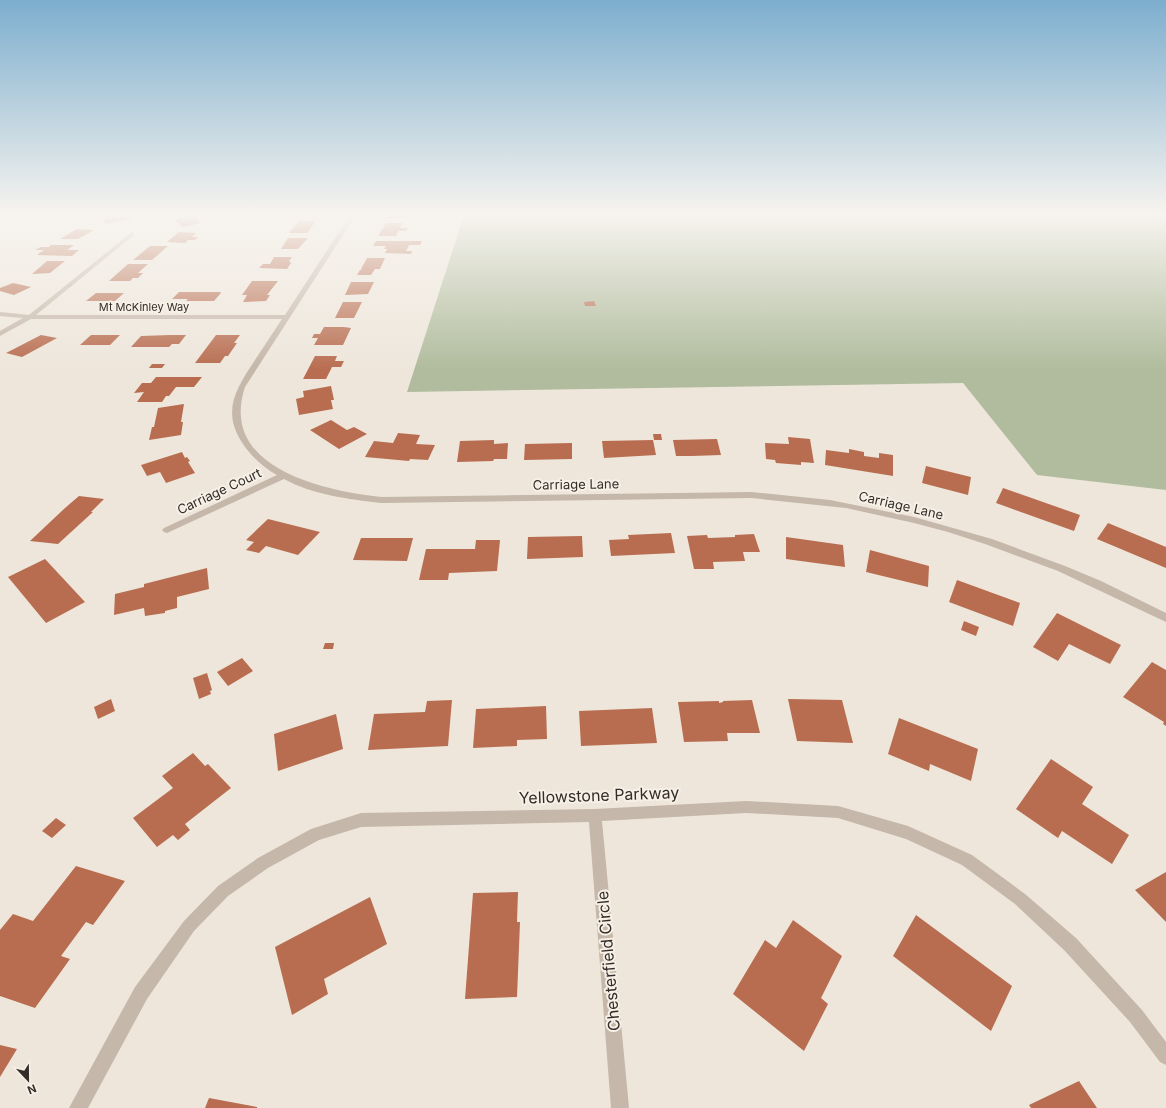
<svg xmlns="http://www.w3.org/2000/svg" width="1166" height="1108" font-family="Inter,sans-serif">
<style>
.green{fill:#b0bc9d}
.building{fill:#b86d50}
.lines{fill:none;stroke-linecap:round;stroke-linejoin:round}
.street{fill:#c5b7a9;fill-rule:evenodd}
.labels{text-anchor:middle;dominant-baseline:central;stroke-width:4;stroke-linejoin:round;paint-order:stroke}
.far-street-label{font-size:11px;fill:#332c28;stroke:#f7f0e7}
.street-label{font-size:13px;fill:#332c28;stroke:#f7f0e7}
.near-street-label{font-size:16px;fill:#332c28;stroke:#f7f0e7}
</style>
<rect width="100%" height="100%" fill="#eee6db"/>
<path class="green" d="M 464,215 L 1166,215 L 1166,490 L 1037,475 L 963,383 L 407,392 Z"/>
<g class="building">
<path d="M 124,215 L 132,215 L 135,218 L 106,224 L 102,219 Z"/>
<path d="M 146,215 L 170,215 L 166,218 L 143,217 Z"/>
<path d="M 386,215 L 411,215 L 409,218 L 384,218 Z"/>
<path d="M 192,216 L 201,223 L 183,227 L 174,220 Z"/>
<path d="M 299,221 L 316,221 L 307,233 L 289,233 Z"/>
<path d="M 386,223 L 403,223 L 400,228 L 408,228 L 406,231 L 398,231 L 396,236 L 378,236 Z"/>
<path d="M 77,229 L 94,230 L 78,239 L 60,239 Z"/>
<path d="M 179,232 L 196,233 L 192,237 L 198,237 L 195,240 L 188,240 L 185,243 L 167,242 Z"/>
<path d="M 288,238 L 308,238 L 298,249 L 281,249 Z"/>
<path d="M 376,241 L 422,241 L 420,245 L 409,245 L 406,251 L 412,251 L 411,254 L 385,253 L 387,249 L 384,249 L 386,246 L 373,246 Z"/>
<path d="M 51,245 L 74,245 L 67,250 L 79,250 L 72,256 L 37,255 L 44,250 L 35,250 L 41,247 L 49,247 Z"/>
<path d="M 150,246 L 168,246 L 152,260 L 133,260 Z"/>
<path d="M 274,257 L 292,257 L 289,261 L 291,263 L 287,269 L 259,268 L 263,264 L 270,264 Z"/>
<path d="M 367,258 L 385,258 L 380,269 L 375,269 L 371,275 L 357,275 L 360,270 L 362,270 L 361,269 Z"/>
<path d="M 47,261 L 65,261 L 50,273 L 32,274 Z"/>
<path d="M 128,264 L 148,264 L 138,273 L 143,273 L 138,278 L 133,278 L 130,281 L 109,281 Z"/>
<path d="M 252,281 L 278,281 L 267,295 L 270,295 L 266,301 L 243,302 L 247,295 L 242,295 Z"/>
<path d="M 351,282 L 374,282 L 368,294 L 345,295 Z"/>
<path d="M 13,283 L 31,287 L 14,295 L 0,291 L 0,288 Z"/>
<path d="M 179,292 L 221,292 L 220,293 L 221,293 L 214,301 L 186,301 L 188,299 L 172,299 Z"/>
<path d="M 96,293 L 124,293 L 115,301 L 86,301 Z"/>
<path d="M 594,301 L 596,306 L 585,306 L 584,302 Z"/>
<path d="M 343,302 L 362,302 L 354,318 L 335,318 Z"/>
<path d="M 324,327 L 344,327 L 351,328 L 343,345 L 314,345 L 318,338 L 312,338 L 314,334 L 320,334 Z"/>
<path d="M 41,335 L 57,338 L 22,357 L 6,353 Z"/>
<path d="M 91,335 L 120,335 L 110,345 L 80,345 Z"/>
<path d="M 170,335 L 186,335 L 179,344 L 172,344 L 169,347 L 131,347 L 141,336 Z"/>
<path d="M 216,335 L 240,335 L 234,343 L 237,343 L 228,356 L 225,356 L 220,363 L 195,363 Z"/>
<path d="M 315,356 L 337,356 L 335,361 L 344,361 L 341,367 L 332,367 L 326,379 L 303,379 Z"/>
<path d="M 152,364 L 165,364 L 162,368 L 149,368 Z"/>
<path d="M 156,377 L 202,377 L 194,387 L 176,387 L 169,396 L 166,396 L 162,402 L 137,402 L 144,392 L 134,393 L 142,383 L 151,383 Z"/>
<path d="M 331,386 L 334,400 L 331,400 L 333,409 L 299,415 L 296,399 L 304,397 L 303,391 Z"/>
<path d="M 184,404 L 181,422 L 183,422 L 181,435 L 149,440 L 152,427 L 154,427 L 158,408 Z"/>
<path d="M 331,420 L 347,430 L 354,427 L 367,434 L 339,449 L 310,430 Z"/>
<path d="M 398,433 L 420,435 L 416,444 L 435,445 L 428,460 L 410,459 L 409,461 L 365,457 L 374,441 L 393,443 Z"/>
<path d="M 653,434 L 661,434 L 662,440 L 654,440 Z"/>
<path d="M 788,437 L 810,439 L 814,463 L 801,462 L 801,465 L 776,463 L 775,460 L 766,459 L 765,443 L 789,444 Z"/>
<path d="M 717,439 L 721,455 L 692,456 L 676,456 L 673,440 Z"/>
<path d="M 494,440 L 494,444 L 508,443 L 507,459 L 494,459 L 493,461 L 457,462 L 460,441 Z"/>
<path d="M 653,440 L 656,455 L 604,458 L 602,441 Z"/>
<path d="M 572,443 L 572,459 L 524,460 L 525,444 Z"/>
<path d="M 849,449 L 864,452 L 864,456 L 879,458 L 879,453 L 893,455 L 893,476 L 825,465 L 826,450 L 849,453 Z"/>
<path d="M 182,452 L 185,458 L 187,457 L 190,461 L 188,462 L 195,473 L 166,483 L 160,472 L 147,476 L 141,465 Z"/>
<path d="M 926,466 L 971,477 L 968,495 L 922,483 Z"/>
<path d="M 1003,488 L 1080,515 L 1074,531 L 996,503 Z"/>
<path d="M 79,496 L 104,499 L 91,512 L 93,512 L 58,544 L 30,541 L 65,508 Z"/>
<path d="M 268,519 L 320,532 L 298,555 L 266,546 L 259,553 L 246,550 L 254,542 L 246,540 Z"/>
<path d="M 1108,523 L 1166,547 L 1166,568 L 1097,539 Z"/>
<path d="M 671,533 L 675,553 L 611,556 L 609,540 L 629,539 L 628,535 Z"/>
<path d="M 754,534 L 760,552 L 743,552 L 745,561 L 713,562 L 714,569 L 694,569 L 687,536 L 707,535 L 708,538 L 735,537 L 735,535 Z"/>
<path d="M 582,536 L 583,557 L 527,559 L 528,537 Z"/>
<path d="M 786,537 L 843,545 L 845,567 L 786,559 Z"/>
<path d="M 361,538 L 413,538 L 407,561 L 353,560 Z"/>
<path d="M 476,540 L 500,540 L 497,571 L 449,573 L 448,580 L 419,580 L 426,549 L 475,549 Z"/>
<path d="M 870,550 L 929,566 L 928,587 L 866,572 Z"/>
<path d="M 45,559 L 85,602 L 46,623 L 8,577 Z"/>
<path d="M 207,568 L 209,589 L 177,597 L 177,608 L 165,611 L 165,613 L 145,616 L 144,608 L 114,615 L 115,594 L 144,587 L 144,584 Z"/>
<path d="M 957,580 L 1020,603 L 1013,626 L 949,602 Z"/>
<path d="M 1057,613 L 1121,645 L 1110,664 L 1069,644 L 1058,661 L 1033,647 Z"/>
<path d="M 964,621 L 979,627 L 976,636 L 961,630 Z"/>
<path d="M 325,643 L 334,643 L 333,649 L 323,649 Z"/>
<path d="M 242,658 L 253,671 L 228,686 L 217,672 Z"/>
<path d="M 1152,662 L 1166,670 L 1166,726 L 1163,724 L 1164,722 L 1123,697 Z"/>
<path d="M 207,673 L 212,690 L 210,691 L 211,694 L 199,699 L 193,678 Z"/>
<path d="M 111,699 L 115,711 L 98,719 L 94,707 Z"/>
<path d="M 788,699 L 842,700 L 853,743 L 797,741 Z"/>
<path d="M 452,700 L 448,746 L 368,750 L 374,714 L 425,712 L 427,701 Z"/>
<path d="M 752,700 L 760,733 L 727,733 L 728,741 L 684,742 L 678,702 L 719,701 L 719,703 L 723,702 L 723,701 Z"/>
<path d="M 546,706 L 547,739 L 517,740 L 517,746 L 473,748 L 476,709 Z"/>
<path d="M 652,708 L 657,743 L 581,746 L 579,711 Z"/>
<path d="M 336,714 L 343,749 L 278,771 L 274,734 Z"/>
<path d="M 899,718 L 978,749 L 971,781 L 930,764 L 929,771 L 888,754 Z"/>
<path d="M 193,753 L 205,766 L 208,764 L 231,788 L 185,824 L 190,830 L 178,840 L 173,835 L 157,847 L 133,818 L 173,788 L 162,776 Z"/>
<path d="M 1051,759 L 1093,787 L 1082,804 L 1129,835 L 1112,864 L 1062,831 L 1058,838 L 1016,809 Z"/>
<path d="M 56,818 L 66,825 L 52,838 L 42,831 Z"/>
<path d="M 76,866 L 125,881 L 93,925 L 86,922 L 61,956 L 70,959 L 35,1008 L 0,996 L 0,930 L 13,914 L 33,921 Z"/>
<path d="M 1166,872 L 1166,922 L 1135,890 Z"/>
<path d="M 518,892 L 517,922 L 520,922 L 517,997 L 465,999 L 473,893 Z"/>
<path d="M 370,897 L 387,944 L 324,979 L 328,994 L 292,1015 L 275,947 Z"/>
<path d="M 916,915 L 1012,986 L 991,1031 L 893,956 Z"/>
<path d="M 793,920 L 842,956 L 821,998 L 828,1004 L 804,1051 L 733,994 L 765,940 L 776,948 Z"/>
<path d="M 0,1045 L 17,1049 L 0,1077 Z"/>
<path d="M 1079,1081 L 1097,1108 L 1031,1108 L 1029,1105 Z"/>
<path d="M 209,1098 L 257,1107 L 257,1108 L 205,1108 Z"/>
</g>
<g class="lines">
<g class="street">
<path d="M 350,215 L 356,215 L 245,387 C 218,468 324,491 381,497 L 751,492 L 830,500 L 914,517 L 992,539 L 1065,566 L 1101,581 L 1166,613 L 1166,622 L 1058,571 L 985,544 L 948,532 L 914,523 L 846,508 L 751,498 L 381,503 C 348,499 313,495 284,479 L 167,533 L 164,532 L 162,530 L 164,528 L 277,475 C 264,468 251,456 243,444 C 221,411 236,389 255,360 C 264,346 273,333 282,319 L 31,319 L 0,336 L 0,331 L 23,318 L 0,316 L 0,312 L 29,315 L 132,232 L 134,233 L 134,235 L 36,315 L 285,315 Z"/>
<path d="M 746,801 L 838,806 L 908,826 L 972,855 L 1025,894 L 1076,938 L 1142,1010 L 1166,1042 L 1166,1065 L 1160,1062 L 1130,1022 L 1064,950 L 1015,904 L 962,865 L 906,839 L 838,818 L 746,813 L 602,821 L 629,1108 L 611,1108 L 589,822 L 361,827 L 319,840 L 268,868 L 228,896 L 194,931 L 147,999 L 88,1108 L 69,1108 L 135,987 L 184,921 L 218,886 L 258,858 L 311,829 L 361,813 L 595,809 Z"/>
</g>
</g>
<linearGradient id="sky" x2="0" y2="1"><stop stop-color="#7daece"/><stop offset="0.58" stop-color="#f7f4ef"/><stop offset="1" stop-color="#f7f4ef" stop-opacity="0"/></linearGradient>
<rect width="1166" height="370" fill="url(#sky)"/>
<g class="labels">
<g class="far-street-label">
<text x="144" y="307">Mt McKinley Way</text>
</g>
<g class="street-label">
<text transform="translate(576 484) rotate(-1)">Carriage Lane</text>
<text transform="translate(219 491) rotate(-25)">Carriage Court</text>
<text transform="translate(901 505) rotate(13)">Carriage Lane</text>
</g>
<g class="near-street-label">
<text transform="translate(599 795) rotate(-2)">Yellowstone Parkway</text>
<text transform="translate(608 961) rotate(-95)">Chesterfield Circle</text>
</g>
</g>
<g transform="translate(28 1080) rotate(158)" stroke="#f7f0e7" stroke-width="3" paint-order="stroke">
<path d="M0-3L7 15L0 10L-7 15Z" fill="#332c28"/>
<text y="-6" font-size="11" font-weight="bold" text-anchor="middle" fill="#332c28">N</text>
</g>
</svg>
